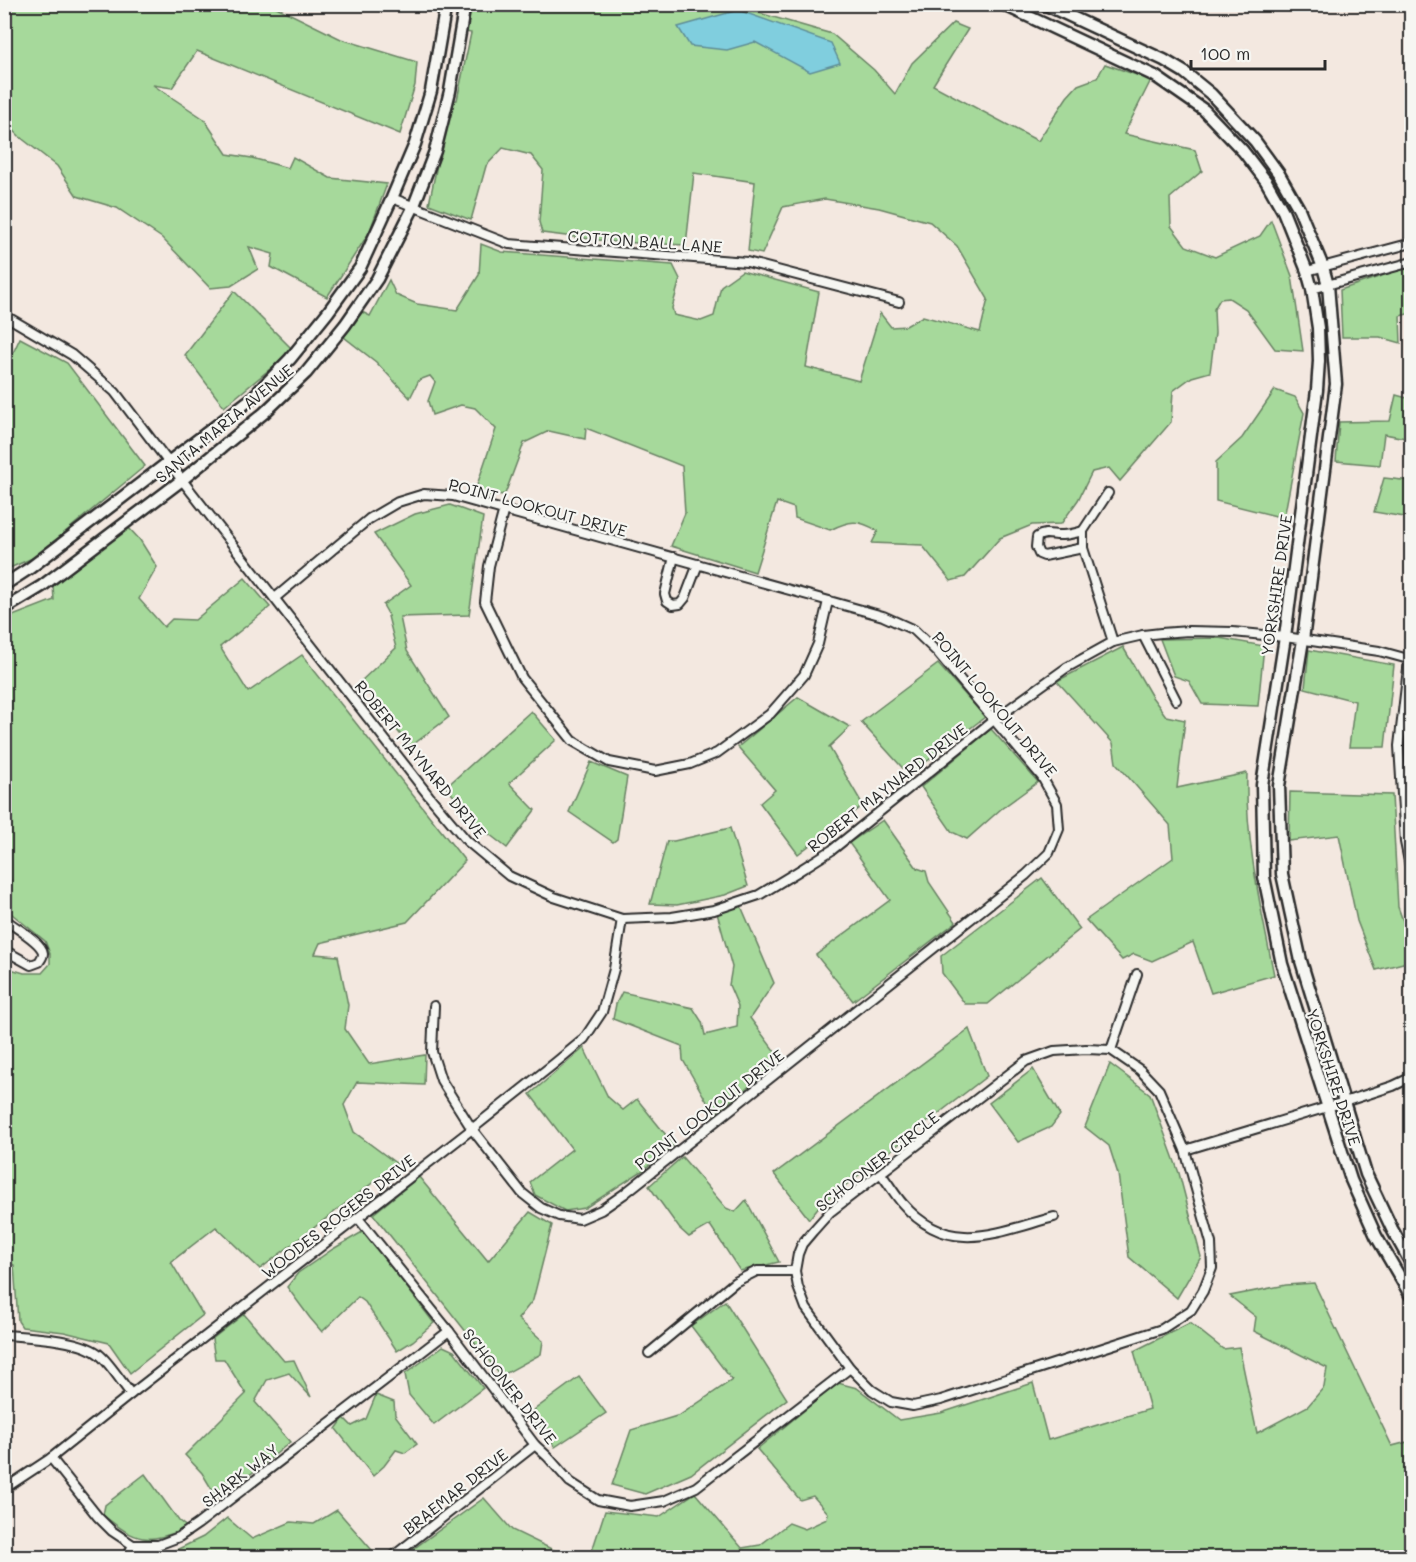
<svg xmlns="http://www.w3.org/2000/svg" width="1416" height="1562" font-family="Mali,sans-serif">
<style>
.green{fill:#a6d99b;stroke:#688263;stroke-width:1.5}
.water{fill:#80cede;stroke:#5e8d96;stroke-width:1.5}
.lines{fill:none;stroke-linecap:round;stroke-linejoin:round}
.street-casing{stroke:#2b2b2b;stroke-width:12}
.secondary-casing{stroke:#2b2b2b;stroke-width:15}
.street{stroke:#f6f6f2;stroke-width:8}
.secondary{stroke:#f6f6f2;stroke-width:10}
.labels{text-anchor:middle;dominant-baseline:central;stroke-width:4.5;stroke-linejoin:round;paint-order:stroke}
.street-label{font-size:16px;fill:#2b2b2b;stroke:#f6f6f2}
</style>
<rect width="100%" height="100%" fill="#f3e8e0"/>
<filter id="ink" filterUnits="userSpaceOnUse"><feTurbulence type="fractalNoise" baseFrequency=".0167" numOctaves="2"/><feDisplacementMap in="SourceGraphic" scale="12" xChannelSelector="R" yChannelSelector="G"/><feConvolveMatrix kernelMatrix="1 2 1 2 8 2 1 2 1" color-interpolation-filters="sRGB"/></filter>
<g filter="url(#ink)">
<g class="green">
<path d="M 5,4 L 275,5 L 276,7 L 341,39 L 417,62 L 415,85 L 400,134 L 197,51 L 172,88 L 153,85 L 204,119 L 227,154 L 252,158 L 288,168 L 293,157 L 330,178 L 387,184 L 369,233 L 327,297 L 271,267 L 273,254 L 249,247 L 258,269 L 231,286 L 210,288 L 162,238 L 117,208 L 77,196 L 57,166 L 20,137 L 5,121 Z"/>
<path d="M 728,4 L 832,34 L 874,70 L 895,94 L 912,63 L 953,23 L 968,29 L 933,85 L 1038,141 L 1067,97 L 1078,85 L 1097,78 L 1105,64 L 1151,80 L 1124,134 L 1195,150 L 1202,171 L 1170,198 L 1171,226 L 1186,246 L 1215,257 L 1260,236 L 1271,220 L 1292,276 L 1303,351 L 1275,349 L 1246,309 L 1229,298 L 1220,299 L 1214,309 L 1215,333 L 1210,372 L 1192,377 L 1173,391 L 1171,422 L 1120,481 L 1109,468 L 1092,472 L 1078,500 L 1061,524 L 1032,525 L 1000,538 L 965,577 L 951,581 L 922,545 L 872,543 L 878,531 C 858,519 850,520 830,530 L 795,518 L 794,508 L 777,502 L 755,572 L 671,546 L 685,513 L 682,466 L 586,428 L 585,439 L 549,431 L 524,443 L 505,494 L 485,497 L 474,494 L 496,429 L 475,408 L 461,405 L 432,415 L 428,401 L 435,382 L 430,376 L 419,380 L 410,398 L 376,362 L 344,337 L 362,312 L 370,316 L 389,280 L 396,295 L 417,304 L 457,310 L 479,275 L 481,244 L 502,252 L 673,265 L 680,279 L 672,308 L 674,315 L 701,321 L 714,316 L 721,286 L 742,271 L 819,292 L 806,367 L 859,381 L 880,313 L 891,327 L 906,326 L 923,316 L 980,332 L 988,299 L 957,246 L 930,222 L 879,208 L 825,199 L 783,207 L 762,254 L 748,251 L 755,182 L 694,173 L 686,245 L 615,242 L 542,233 L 539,222 L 543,170 L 531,155 L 503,148 L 486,166 L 471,220 L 429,204 L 450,101 L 457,100 L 471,33 L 466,32 L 472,5 Z"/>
<path d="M 1411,266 L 1411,313 L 1400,316 L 1401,343 L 1380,337 L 1342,337 L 1340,290 Z"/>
<path d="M 234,291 L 293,350 L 224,407 L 185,355 Z"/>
<path d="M 20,338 L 67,363 L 145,466 L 35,557 L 5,570 L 5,370 Z"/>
<path d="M 1275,390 L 1295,397 L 1304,413 L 1284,518 L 1216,501 L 1216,462 L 1242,438 Z"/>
<path d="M 1396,395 L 1411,399 L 1411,439 L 1384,434 L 1380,465 L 1336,461 L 1339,422 L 1390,421 Z"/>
<path d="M 1384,478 L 1411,481 L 1411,518 L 1374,512 Z"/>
<path d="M 450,505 L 483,517 L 469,615 L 400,617 L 407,651 L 449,717 L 410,747 L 360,682 L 396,648 L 387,612 L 383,605 L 411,585 L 374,534 L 415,514 Z"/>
<path d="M 128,527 L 140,540 L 157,567 L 139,599 L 164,627 L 172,619 L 195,620 L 245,578 L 270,607 L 220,647 L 248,692 L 302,655 L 465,861 L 407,922 L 320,943 L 315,954 L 338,956 L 348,1005 L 345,1029 L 369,1064 L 425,1055 L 424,1085 L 357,1082 L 344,1105 L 354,1132 L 397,1164 L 260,1269 L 216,1227 L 171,1262 L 203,1315 L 130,1373 L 109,1343 L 64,1332 L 22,1327 L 18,1321 L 14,1265 L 4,1264 L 4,967 L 24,973 L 42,973 L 50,964 L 50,954 L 45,941 L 7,910 L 11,880 L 4,864 L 5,619 L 54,600 L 53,585 Z"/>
<path d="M 1219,638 L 1264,646 L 1258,706 L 1202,704 L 1189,681 L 1174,676 L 1160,639 Z"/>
<path d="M 1123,647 L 1152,697 L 1166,716 L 1185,720 L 1177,788 L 1247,773 C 1245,841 1261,908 1274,975 L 1211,993 L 1193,942 L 1152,961 L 1134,954 L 1122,960 L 1086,920 L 1173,858 L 1170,825 L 1116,763 L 1113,743 L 1057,681 Z"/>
<path d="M 1309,650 L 1394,665 L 1385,747 L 1349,747 L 1355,701 L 1305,688 Z"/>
<path d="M 938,664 L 985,717 L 909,775 L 861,722 Z"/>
<path d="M 798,697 L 850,727 L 829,747 L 863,805 L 798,854 L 760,803 L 775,790 L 738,747 Z"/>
<path d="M 531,711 L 556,740 L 509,783 L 535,810 L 507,848 L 480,827 L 446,787 Z"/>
<path d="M 991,729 L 1038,782 L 1001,809 L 967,839 L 952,832 L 921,787 Z"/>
<path d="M 591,762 L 627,777 L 617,839 L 613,842 L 569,812 Z"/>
<path d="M 1290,792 L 1392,795 L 1398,907 L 1411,943 L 1411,961 L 1376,970 L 1357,921 L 1339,835 L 1289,841 Z"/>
<path d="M 883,820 L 917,868 L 926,871 L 929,882 L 956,922 L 853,1001 L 816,955 L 890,900 L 849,843 Z"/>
<path d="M 730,828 L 748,886 L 725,895 L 677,905 L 650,904 L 667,841 L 674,841 Z"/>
<path d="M 1042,878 L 1080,929 L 988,1004 L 965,1004 L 942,973 L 941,956 Z"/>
<path d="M 741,906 L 774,983 L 750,1018 L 782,1061 L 714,1114 L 683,1060 L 682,1046 L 613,1019 L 616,1004 L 622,992 L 693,1008 L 702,1022 L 705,1035 L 737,1027 L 738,1006 L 729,985 L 732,967 L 717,913 Z"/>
<path d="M 969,1029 L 987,1076 L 820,1205 L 809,1219 L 774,1174 Z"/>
<path d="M 584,1048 L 608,1097 L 623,1110 L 637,1099 L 674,1145 L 642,1171 L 585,1208 L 565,1211 L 535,1195 L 530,1182 L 572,1149 L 530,1094 Z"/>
<path d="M 1110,1064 L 1150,1094 L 1179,1173 L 1201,1257 L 1177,1298 L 1129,1257 L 1118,1174 L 1109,1146 L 1085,1127 Z"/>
<path d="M 1033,1069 L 1060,1115 L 1051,1127 L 1018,1142 L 989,1103 Z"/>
<path d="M 682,1157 L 726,1208 L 735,1212 L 746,1200 L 779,1262 L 740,1271 L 710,1225 L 689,1237 L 679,1228 L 649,1186 Z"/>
<path d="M 419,1177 L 488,1261 L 530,1212 L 552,1225 L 533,1300 L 518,1319 L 543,1341 L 541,1354 L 501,1376 L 373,1214 Z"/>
<path d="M 364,1231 L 434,1323 L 413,1341 L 397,1351 L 365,1302 L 358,1297 L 322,1332 L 310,1318 L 287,1287 L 298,1273 L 333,1249 Z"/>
<path d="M 1314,1283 L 1392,1446 L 1411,1441 L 1411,1557 L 590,1557 L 605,1511 L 659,1517 L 695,1493 L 742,1548 L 760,1545 L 789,1523 L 805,1529 L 827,1519 L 828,1513 L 813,1496 L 800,1500 L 757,1449 L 838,1383 L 857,1388 L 899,1420 L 941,1413 L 1033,1383 L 1048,1440 L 1150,1409 L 1134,1351 L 1190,1323 L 1223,1349 L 1239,1347 L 1257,1433 L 1308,1406 L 1324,1387 L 1327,1368 L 1254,1331 L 1256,1317 L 1230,1296 L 1286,1285 Z"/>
<path d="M 725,1301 L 787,1399 L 691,1474 L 645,1494 L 612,1485 L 631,1430 L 680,1415 L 732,1380 L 691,1326 Z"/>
<path d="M 244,1314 L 284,1361 L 294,1360 L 311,1397 L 289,1373 L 267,1380 L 255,1402 L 290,1442 L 263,1465 L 217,1498 L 202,1473 L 185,1455 L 246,1394 L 224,1359 L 215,1359 L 212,1339 Z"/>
<path d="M 443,1346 L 454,1351 L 483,1388 L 434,1425 L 409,1395 L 405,1374 Z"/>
<path d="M 579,1377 L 606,1413 L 555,1447 L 530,1413 Z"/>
<path d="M 376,1395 L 394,1402 L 395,1415 L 417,1444 L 405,1453 L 396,1450 L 384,1466 L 373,1476 L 336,1429 L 344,1418 L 352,1426 L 366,1419 Z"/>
<path d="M 145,1474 L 179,1521 L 188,1528 C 146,1544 138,1543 103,1515 L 105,1505 Z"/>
<path d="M 484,1498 L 512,1530 L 568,1557 L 402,1557 Z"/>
<path d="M 337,1510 L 378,1557 L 142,1557 L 168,1554 L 203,1537 L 227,1518 L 252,1539 L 291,1522 L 314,1524 Z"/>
</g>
<path class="water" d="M 738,10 L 831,43 L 840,63 L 810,72 L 755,42 L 727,50 L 690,46 L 678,27 Z"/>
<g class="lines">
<defs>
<g id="street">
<path d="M 1410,4 L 1412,6"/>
<path d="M 392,198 L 509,244 L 747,262 L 899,302"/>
<path d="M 1307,271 L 1412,243"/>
<path d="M 1312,289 L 1412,262"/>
<path d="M 4,315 L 72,355 L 115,392 L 182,480 L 429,796 L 467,841 L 509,876 L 554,897 L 622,919 L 672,917 L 714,910 L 759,895 L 797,872 L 832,850 L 995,719 L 1066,668 L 1113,642 L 1143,635 L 1161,633 L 1189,631 L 1233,632 L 1285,637 L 1379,651 L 1412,660"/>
<path d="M 1108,493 L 1083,531 L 1083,548 L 1113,642"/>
<path d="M 504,509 L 489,566 L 485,602 L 522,678 L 573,741 L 609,762 L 655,771 L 690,764 L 717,753 L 770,714 L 804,675 L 818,644 L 828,601"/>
<path d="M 1083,531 C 1076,533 1069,535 1062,535 C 1053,536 1046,531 1037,537 L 1036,547 L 1039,554 L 1044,556 L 1083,548"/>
<path d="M 674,557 L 665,594 L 667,601 L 673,605 L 680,604 L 685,598 L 698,564"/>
<path d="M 275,598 L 369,519 L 398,502 L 424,494 L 453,496 L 883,616 L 914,630 L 937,652 L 1042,777 L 1057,804 L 1059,829 L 1049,853 L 1026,875 L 624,1194 L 601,1210 L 580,1219 L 559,1216 L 541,1208 L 522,1193 L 472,1129 L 441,1080 L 432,1052 L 434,1006"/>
<path d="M 1143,635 L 1176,700"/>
<path d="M 1409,660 L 1399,746 L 1405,842 L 1412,876"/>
<path d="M 4,919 C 13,926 42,942 43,953 C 43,957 41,959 39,962 L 31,965 L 4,950"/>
<path d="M 1086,1049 L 1111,1050 L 1140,1070 L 1159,1090 L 1185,1150 L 1211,1243 L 1212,1268 L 1203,1291 L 1191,1310 L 1162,1329 L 941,1400 L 913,1406 L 891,1402 L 872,1390 L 850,1368 L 806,1308 L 798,1287 L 795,1271 L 798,1254 L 802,1244 L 813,1231 L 830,1212 L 1026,1061 L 1054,1051 Z"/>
<path d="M 1111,1050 L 1137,974"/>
<path d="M 1185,1150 L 1344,1102 L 1393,1086 L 1412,1077"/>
<path d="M 881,1174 C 889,1184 895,1195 903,1204 C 949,1257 998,1232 1054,1217"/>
<path d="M 358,1218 L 449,1331 L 535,1445 L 548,1457 L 570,1482 L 598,1500 L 630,1506 L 664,1501 L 696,1487 L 850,1368"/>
<path d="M 4,1335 C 30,1337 83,1339 101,1356 C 110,1364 123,1384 131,1394"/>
<path d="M 649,1353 L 735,1282 L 757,1271 L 795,1271"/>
<path d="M 51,1458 L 98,1517 L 112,1531 L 133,1545 L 158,1545 L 179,1537 L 198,1524 L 449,1331"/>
<path d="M 4,1489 L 51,1458 L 131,1394 L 472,1129 L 555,1063 L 584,1039 L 602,1012 L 614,969 L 622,919"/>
<path d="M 127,1558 L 133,1545"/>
<path d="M 391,1558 L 535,1445"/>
</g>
<g id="secondary">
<path d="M 1002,4 L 1155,76 L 1204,110 L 1243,151 L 1266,181 L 1283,211 L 1307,271 L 1312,289 L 1318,328 L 1319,361 L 1317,390 L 1285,637 L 1262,785 L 1264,877 L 1282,964 L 1351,1180 L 1376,1236 L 1412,1298"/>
<path d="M 1044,4 L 1164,60 L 1184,72 L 1211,94 L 1255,141 L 1279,174 L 1299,209 L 1323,267 L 1328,285 L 1336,384 L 1303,640 L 1279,786 L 1282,874 L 1301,961 L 1366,1174 L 1392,1229 L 1412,1265"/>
<path d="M 4,585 L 30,568 L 251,399 L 290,359 L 328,312 L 360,268 L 392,198 L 415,144 L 431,91 L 446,4"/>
<path d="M 4,609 L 42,586 L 182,480 L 264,413 L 306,373 L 345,325 L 377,279 L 413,208 L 435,151 L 450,91 L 465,4"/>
</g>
</defs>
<use href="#street" class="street-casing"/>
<use href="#secondary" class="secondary-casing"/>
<use href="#street" class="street"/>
<use href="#secondary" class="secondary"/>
</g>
</g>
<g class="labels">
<g class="street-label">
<text transform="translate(645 241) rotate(4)">COTTON BALL LANE</text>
<text transform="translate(224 423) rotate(-40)">SANTA MARIA AVENUE</text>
<text transform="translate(538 507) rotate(15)">POINT LOOKOUT DRIVE</text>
<text transform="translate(1276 585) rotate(-82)">YORKSHIRE DRIVE</text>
<text transform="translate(995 704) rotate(50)">POINT LOOKOUT DRIVE</text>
<text transform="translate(421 759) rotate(51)">ROBERT MAYNARD DRIVE</text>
<text transform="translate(887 787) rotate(-38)">ROBERT MAYNARD DRIVE</text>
<text transform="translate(1334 1077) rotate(72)">YORKSHIRE DRIVE</text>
<text transform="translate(709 1109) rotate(-38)">POINT LOOKOUT DRIVE</text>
<text transform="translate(877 1161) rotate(-38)">SCHOONER CIRCLE</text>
<text transform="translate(338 1216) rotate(-38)">WOODES ROGERS DRIVE</text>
<text transform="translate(510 1386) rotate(52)">SCHOONER DRIVE</text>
<text transform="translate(240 1475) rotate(-38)">SHARK WAY</text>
<text transform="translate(455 1491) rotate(-38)">BRAEMAR DRIVE</text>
</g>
</g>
<rect width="1416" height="1562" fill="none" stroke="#f6f6f2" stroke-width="24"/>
<rect x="12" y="12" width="1392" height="1538" fill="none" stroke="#2b2b2b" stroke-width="2" filter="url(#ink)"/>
<path d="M1191 60v9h134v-9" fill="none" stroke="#2b2b2b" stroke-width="3"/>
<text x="1200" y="60" font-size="18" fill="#2b2b2b" stroke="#f6f6f2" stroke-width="4.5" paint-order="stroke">100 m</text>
</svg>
